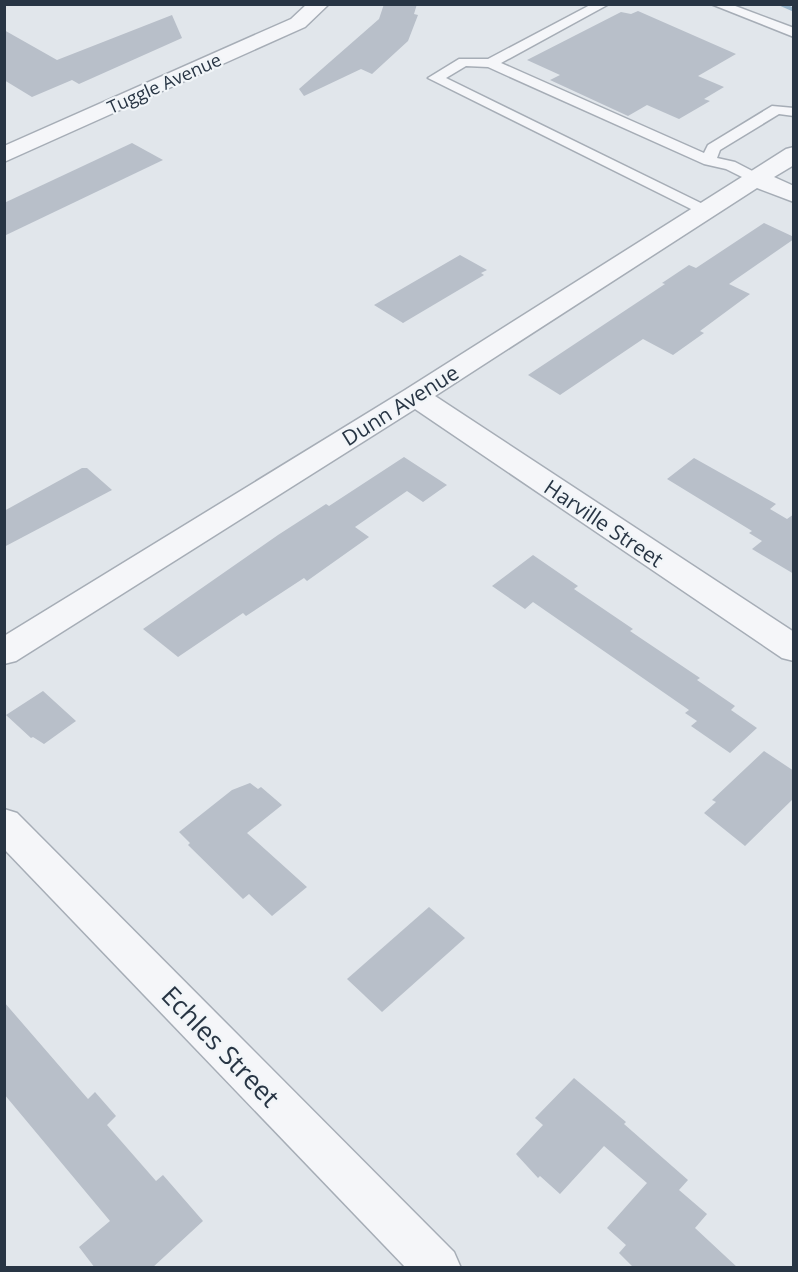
<svg xmlns="http://www.w3.org/2000/svg" width="798" height="1272" font-family="'Open Sans',sans-serif">
<style>
.lines{fill:none;stroke-linecap:round;stroke-linejoin:round}
.stream{fill:#9ab7cd;fill-rule:evenodd}
.building{fill:#b8bfc9}
.service-casing{stroke:#a6adb6;stroke-width:3}
.minor-casing{stroke:#a6adb6;stroke-width:3}
.service{fill:#f5f6f9;fill-rule:evenodd}
.minor{fill:#f5f6f9;fill-rule:evenodd}
.labels{text-anchor:middle;dominant-baseline:central;stroke-width:4.5;stroke-linejoin:round;paint-order:stroke}
.far-street-label{font-size:18px;fill:#283544;stroke:#f1f5f8}
.street-label{font-size:21px;fill:#283544;stroke:#f1f5f8}
.near-street-label{font-size:26px;fill:#283544;stroke:#f1f5f8}
</style>
<rect width="100%" height="100%" fill="#e1e6eb"/>
<g class="lines">
<path class="stream" d="M 776,4 L 786,4 L 794,8 L 794,12 Z"/>
</g>
<g class="building">
<path d="M 384,4 L 417,4 L 414,14 L 418,15 L 408,41 L 372,74 L 361,69 L 304,96 L 299,89 L 379,19 Z"/>
<path d="M 638,11 L 736,54 L 698,76 L 724,87 L 704,99 L 710,101 L 679,119 L 647,105 L 628,116 L 550,80 L 560,75 L 527,60 L 621,12 L 631,14 Z"/>
<path d="M 172,15 L 182,38 L 79,84 L 72,80 L 32,97 L 4,80 L 4,30 L 57,60 Z"/>
<path d="M 132,143 L 163,160 L 4,236 L 4,203 Z"/>
<path d="M 764,223 L 794,237 L 794,239 L 729,284 L 750,294 L 700,331 L 704,333 L 673,355 L 643,339 L 560,395 L 528,375 L 665,284 L 662,283 L 689,265 L 696,268 Z"/>
<path d="M 460,255 L 487,270 L 481,273 L 484,275 L 403,323 L 374,305 Z"/>
<path d="M 404,457 L 447,485 L 423,502 L 407,491 L 355,527 L 369,537 L 307,581 L 304,578 L 246,616 L 243,613 L 178,657 L 143,629 L 278,535 L 326,504 L 329,506 Z"/>
<path d="M 694,458 L 776,504 L 770,509 L 787,519 L 794,514 L 794,574 L 752,549 L 762,541 L 749,533 L 752,531 L 667,479 Z"/>
<path d="M 82,468 L 87,468 L 112,490 L 4,547 L 4,511 Z"/>
<path d="M 533,555 L 578,586 L 574,589 L 633,629 L 630,631 L 700,678 L 697,680 L 735,706 L 731,710 L 757,728 L 730,753 L 691,726 L 697,721 L 685,713 L 689,710 L 533,602 L 525,609 L 492,586 Z"/>
<path d="M 43,691 L 76,721 L 44,744 L 33,737 L 31,738 L 6,715 Z"/>
<path d="M 764,751 L 794,771 L 794,798 L 745,846 L 704,813 L 716,802 L 712,800 Z"/>
<path d="M 250,783 L 258,789 L 261,787 L 282,805 L 247,833 L 307,887 L 272,916 L 249,894 L 243,899 L 188,845 L 190,843 L 179,832 L 232,790 Z"/>
<path d="M 429,907 L 465,938 L 382,1012 L 347,979 Z"/>
<path d="M 4,1002 L 88,1099 L 95,1092 L 116,1116 L 107,1125 L 156,1181 L 163,1175 L 203,1221 L 152,1268 L 95,1268 L 79,1247 L 110,1221 L 4,1094 Z"/>
<path d="M 574,1078 L 626,1122 L 624,1124 L 688,1180 L 679,1190 L 707,1214 L 695,1228 L 738,1268 L 634,1268 L 619,1253 L 626,1245 L 607,1228 L 647,1183 L 604,1146 L 560,1194 L 540,1176 L 538,1178 L 516,1154 L 543,1125 L 535,1118 Z"/>
</g>
<g class="lines">
<defs>
<g id="service">
<path d="M 592,4 L 609,4 L 501,63 L 704,153 L 708,145 L 772,106 L 794,108 L 794,116 L 779,114 L 720,150 L 717,158 L 735,162 L 762,176 L 765,179 L 762,182 L 752,182 L 726,169 L 704,164 L 488,67 L 466,66 L 446,78 L 711,208 L 714,211 L 711,214 L 701,214 L 428,78 L 459,59 L 488,59 Z"/>
<path d="M 711,4 L 730,4 L 794,28 L 794,37 Z"/>
</g>
<g id="minor">
<path d="M 307,4 L 329,4 L 305,27 L 4,162 L 4,146 L 291,19 Z"/>
<path d="M 794,147 L 794,165 L 774,177 L 794,186 L 794,202 L 757,188 L 435,396 L 794,632 L 794,661 L 782,658 L 415,409 L 16,661 L 4,664 L 4,636 L 405,390 L 786,149 Z"/>
<path d="M 4,809 L 17,813 L 454,1252 L 461,1268 L 406,1268 L 4,849 Z"/>
</g>
</defs>
<use href="#service" class="service-casing"/>
<use href="#minor" class="minor-casing"/>
<use href="#service" class="service"/>
<use href="#minor" class="minor"/>
</g>
<g class="labels">
<g class="far-street-label">
<text transform="translate(164 83) rotate(-24)">Tuggle Avenue</text>
</g>
<g class="street-label">
<text transform="translate(400 405) rotate(-32)">Dunn Avenue</text>
<text transform="translate(604 523) rotate(34)">Harville Street</text>
</g>
<g class="near-street-label">
<text transform="translate(221 1046) rotate(46)">Echles Street</text>
</g>
</g>
<rect width="798" height="1272" fill="none" stroke="#283544" stroke-width="12"/>
</svg>
